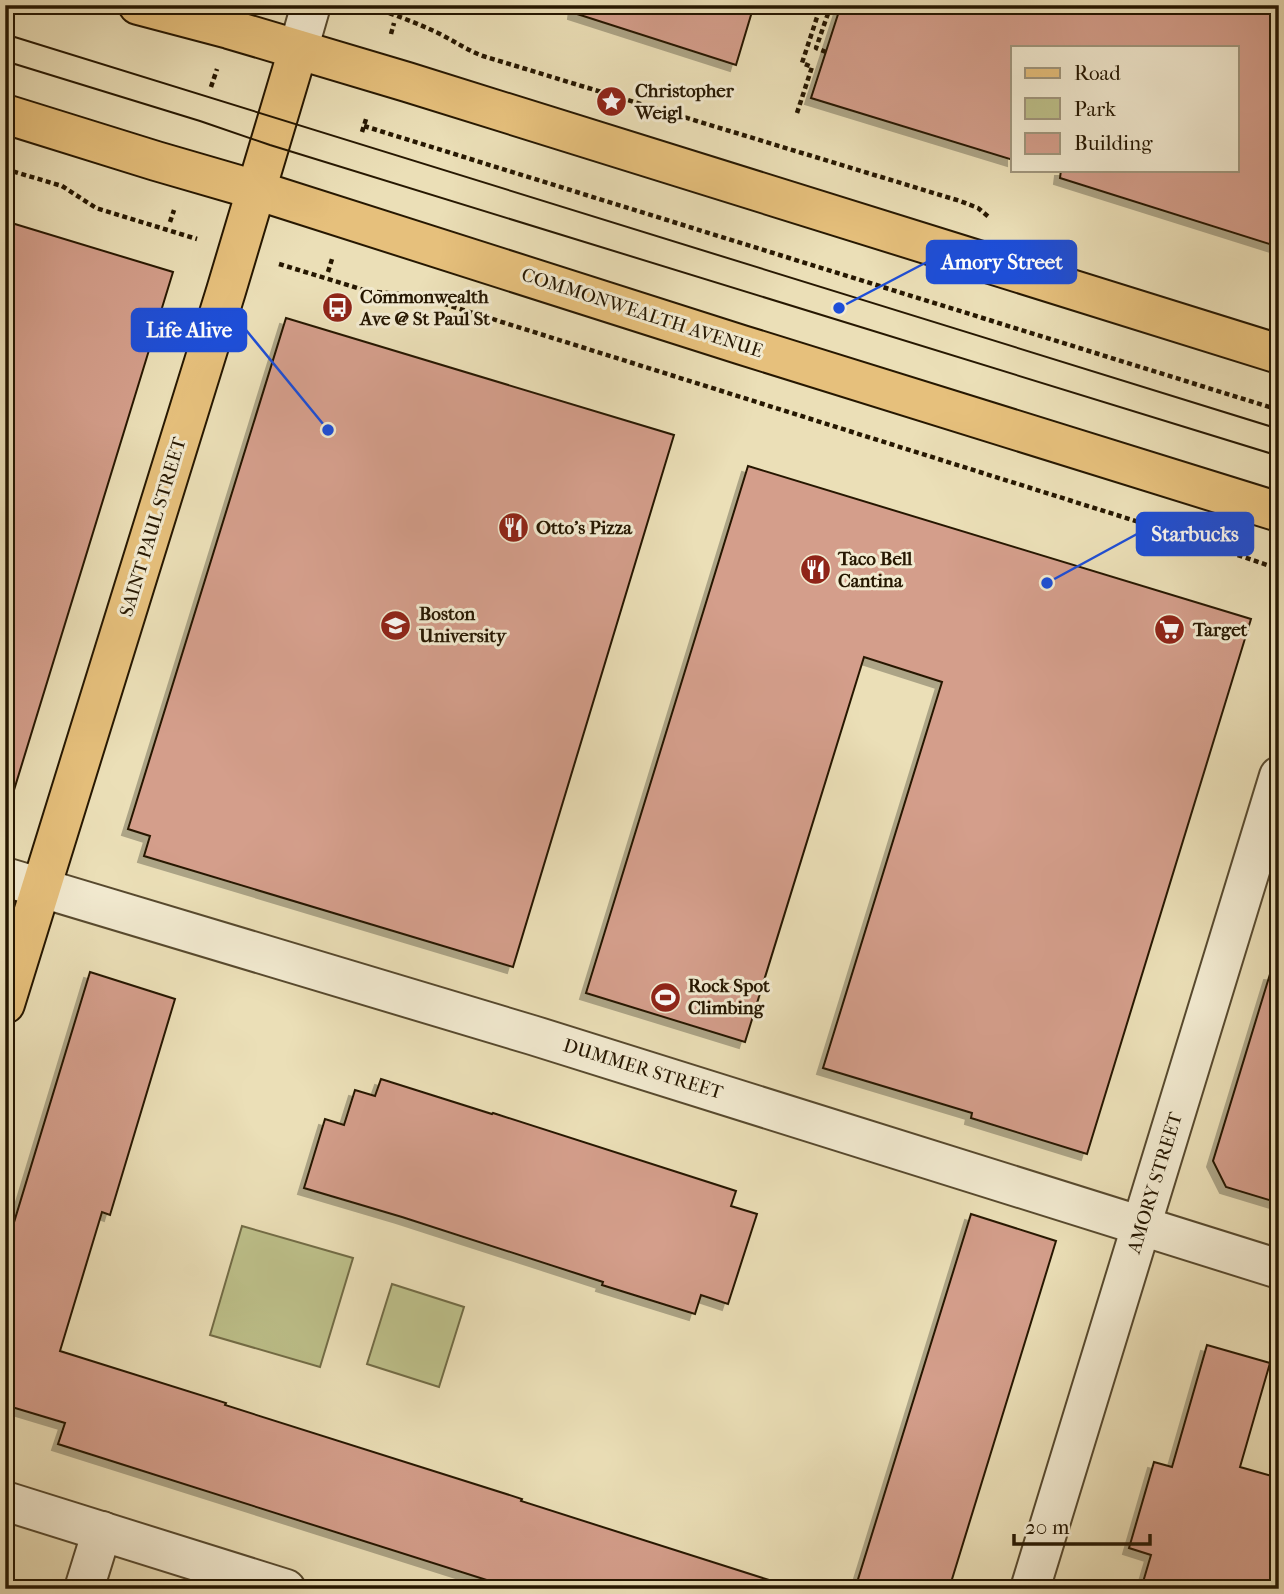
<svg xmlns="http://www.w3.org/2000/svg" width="1284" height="1594" font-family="'IM FELL French Canon',serif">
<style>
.green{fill:#bdc08a;stroke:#726c46;stroke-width:2}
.building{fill:#d49e8b;stroke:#261701;stroke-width:2;filter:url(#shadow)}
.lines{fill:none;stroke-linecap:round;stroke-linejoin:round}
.minor-casing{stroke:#57492e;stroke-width:42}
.major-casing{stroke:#261701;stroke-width:42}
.path{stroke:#261701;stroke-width:4.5;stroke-dasharray:5 3.5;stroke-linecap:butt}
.minor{stroke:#f2ead0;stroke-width:38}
.major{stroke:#e6c07c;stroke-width:38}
.tram{stroke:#261701;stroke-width:2}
.labels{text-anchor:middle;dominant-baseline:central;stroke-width:6;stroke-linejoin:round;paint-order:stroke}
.poi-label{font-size:19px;font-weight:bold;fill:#261701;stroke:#f2ead0;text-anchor:start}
.street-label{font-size:19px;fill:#261701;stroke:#f2ead0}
.leader{fill:none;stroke:#1d4ed8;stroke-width:2.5}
.callout-dot{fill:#1d4ed8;stroke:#f2ead0;stroke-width:2.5}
.callout{fill:#1d4ed8;stroke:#1d4ed8;stroke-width:2.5}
.callout-label{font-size:21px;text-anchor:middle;font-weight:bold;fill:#fff}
</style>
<defs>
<filter id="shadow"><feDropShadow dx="-6" dy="6" stdDeviation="0" flood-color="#0004"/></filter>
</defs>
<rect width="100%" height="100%" fill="#ebdfb7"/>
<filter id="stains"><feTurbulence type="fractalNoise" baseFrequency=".00286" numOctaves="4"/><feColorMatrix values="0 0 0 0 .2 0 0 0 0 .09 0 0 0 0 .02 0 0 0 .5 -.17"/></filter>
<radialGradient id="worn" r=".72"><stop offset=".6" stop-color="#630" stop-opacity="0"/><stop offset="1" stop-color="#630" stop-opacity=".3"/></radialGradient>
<g class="green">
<path d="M 242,1226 L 353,1258 L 320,1367 L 210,1335 Z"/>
<path d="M 392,1284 L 464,1307 L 439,1387 L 367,1364 Z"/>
</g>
<g class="building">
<path d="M 575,5 L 754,5 L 736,65 L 574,13 Z"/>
<path d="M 841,5 L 1279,5 L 1279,247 L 1060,178 L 1061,170 L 1237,170 L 1237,47 L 1013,47 L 1013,160 L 811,98 Z"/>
<path d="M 5,221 L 173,272 L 14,790 L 5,788 Z"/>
<path d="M 286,318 L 674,435 L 513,967 L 144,856 L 150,836 L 128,829 Z"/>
<path d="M 748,466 L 1251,619 L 1087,1154 L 971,1118 L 972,1113 L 823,1068 L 942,682 L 864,657 L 745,1042 L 586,993 Z"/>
<path d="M 90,972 L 175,999 L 110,1215 L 102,1212 L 60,1351 L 226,1403 L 225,1405 L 522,1499 L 521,1501 L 769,1580 L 767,1589 L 515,1589 L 58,1444 L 65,1423 L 5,1405 L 5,1252 Z"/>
<path d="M 1270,974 L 1279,975 L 1279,1203 L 1226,1187 L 1213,1161 Z"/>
<path d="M 381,1079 L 492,1114 L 493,1113 L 736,1191 L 731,1206 L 757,1214 L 728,1304 L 701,1295 L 695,1314 L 602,1285 L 603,1282 L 402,1217 L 304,1188 L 325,1119 L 344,1125 L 355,1090 L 375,1096 Z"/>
<path d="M 971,1214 L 1056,1241 L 949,1589 L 855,1589 Z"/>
<path d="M 1207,1345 L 1270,1363 L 1240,1467 L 1279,1478 L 1279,1589 L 1141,1589 L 1151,1555 L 1129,1548 L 1154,1462 L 1172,1467 Z"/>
</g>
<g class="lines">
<defs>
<g id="minor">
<path d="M 298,50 L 311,5"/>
<path d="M 5,877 L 532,1035 L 1279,1269"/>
<path d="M 5,1501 L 286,1589"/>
<path d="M 84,1589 L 102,1531"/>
<path d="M 1030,1589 L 1279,776"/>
</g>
<g id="major">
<path d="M 138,5 L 229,29 L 407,82 L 1279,354"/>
<path d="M 5,114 L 156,161 L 256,190 L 742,345 L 1279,512"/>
<path d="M 5,1004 L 226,291 L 298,50"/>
</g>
</defs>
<use href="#minor" class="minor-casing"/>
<use href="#major" class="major-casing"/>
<g class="path">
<path d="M 365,5 C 390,13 415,22 438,33 C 454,41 467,50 483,56 L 960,201 L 978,208 L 990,218"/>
<path d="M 391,34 L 394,23"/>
<path d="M 826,52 L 816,48 L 831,5"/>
<path d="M 211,87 L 217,69"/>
<path d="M 797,113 L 812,67 L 802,63 L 821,5"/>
<path d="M 364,126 L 1279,410"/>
<path d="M 362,132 L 367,116"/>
<path d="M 5,169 L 62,186 L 96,208 L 197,239"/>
<path d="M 170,222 L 174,210"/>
<path d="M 279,264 L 367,291 L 419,296 L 1158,528 L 1279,569"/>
<path d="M 328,272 L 332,259"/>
</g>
<use href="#minor" class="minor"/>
<use href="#major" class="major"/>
<g class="tram">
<path d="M 5,34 L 1279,429"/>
<path d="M 5,61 L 200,121 L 270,145 L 1279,456"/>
</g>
</g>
<defs>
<symbol id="sight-disc" viewBox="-11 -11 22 22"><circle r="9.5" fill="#8f2418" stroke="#f2ead0"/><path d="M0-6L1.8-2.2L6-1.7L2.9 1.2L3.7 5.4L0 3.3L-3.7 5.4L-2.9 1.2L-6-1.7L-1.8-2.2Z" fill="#fff"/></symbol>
<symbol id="bus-disc" viewBox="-11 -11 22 22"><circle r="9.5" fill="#8f2418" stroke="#f2ead0"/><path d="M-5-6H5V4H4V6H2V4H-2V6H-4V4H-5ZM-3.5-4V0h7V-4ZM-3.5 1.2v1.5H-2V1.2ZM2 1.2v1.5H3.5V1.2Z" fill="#fff"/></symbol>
<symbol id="restaurant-disc" viewBox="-11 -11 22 22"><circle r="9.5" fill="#8f2418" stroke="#f2ead0"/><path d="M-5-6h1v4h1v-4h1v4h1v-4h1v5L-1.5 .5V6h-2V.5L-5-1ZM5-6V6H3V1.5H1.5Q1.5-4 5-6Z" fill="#fff"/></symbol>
<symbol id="university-disc" viewBox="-11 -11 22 22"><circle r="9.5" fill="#8f2418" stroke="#f2ead0"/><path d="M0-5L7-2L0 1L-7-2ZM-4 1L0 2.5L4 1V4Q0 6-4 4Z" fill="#fff"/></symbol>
<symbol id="supermarket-disc" viewBox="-11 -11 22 22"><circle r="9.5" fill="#8f2418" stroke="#f2ead0"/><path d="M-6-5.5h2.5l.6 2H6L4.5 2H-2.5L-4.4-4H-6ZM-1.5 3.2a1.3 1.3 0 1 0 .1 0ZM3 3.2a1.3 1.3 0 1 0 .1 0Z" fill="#fff"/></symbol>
<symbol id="stadium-disc" viewBox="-11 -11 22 22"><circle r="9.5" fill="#8f2418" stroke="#f2ead0"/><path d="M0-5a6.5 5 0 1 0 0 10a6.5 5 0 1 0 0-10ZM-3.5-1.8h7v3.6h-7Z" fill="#fff"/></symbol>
</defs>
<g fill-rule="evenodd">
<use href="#sight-disc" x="594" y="84" width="35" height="35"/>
<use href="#bus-disc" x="320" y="290" width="35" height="35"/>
<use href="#restaurant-disc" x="496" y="510" width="35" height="35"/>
<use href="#restaurant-disc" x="798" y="552" width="35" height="35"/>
<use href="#university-disc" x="378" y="608" width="35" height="35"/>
<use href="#supermarket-disc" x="1152" y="612" width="35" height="35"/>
<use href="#stadium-disc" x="648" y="980" width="35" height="35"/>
</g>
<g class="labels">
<g class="poi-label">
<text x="635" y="91">Christopher<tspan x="635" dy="22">Weigl</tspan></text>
<text x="360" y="297">Commonwealth<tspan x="360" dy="22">Ave @ St Paul St</tspan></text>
<text x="536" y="528">Otto's Pizza</text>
<text x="838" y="559">Taco Bell<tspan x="838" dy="22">Cantina</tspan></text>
<text x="419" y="614">Boston<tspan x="419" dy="22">University</tspan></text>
<text x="1193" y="630">Target</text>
<text x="688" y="986">Rock Spot<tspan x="688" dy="22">Climbing</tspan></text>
</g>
<g class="street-label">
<text transform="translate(642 313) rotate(18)">COMMONWEALTH AVENUE</text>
<text transform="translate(153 527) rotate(-73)">SAINT PAUL STREET</text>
<text transform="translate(643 1069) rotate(17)">DUMMER STREET</text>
<text transform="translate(1155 1183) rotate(-73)">AMORY STREET</text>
</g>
</g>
<path class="leader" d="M839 308L927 262M328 430L246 330M1047 583L1137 534"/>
<g class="callout-dot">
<circle cx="839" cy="308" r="7"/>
<circle cx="328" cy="430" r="7"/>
<circle cx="1047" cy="583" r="7"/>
</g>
<g class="callout">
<rect x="927" y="241" width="149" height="42" rx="7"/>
<rect x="132" y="309" width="114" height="42" rx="7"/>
<rect x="1137" y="513" width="116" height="42" rx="7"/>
</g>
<g class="callout-label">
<text x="1002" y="269">Amory Street</text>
<text x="189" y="337">Life Alive</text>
<text x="1195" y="541">Starbucks</text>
</g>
<rect width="1284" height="1594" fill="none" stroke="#ebdfb7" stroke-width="28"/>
<rect x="7" y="7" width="1270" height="1580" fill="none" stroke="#261701" stroke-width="3.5"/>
<rect x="14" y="14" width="1256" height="1566" fill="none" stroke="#261701" stroke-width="2"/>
<rect x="1011" y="46" width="228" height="126" fill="#f2ead0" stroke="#a0967d" stroke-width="2"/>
<rect x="1025" y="68" width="35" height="10" fill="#e6c07c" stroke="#a0967d" stroke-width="2"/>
<text x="1074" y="80" font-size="21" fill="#261701">Road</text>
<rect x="1025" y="98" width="35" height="21" fill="#bdc08a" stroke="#a0967d" stroke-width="2"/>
<text x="1074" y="116" font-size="21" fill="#261701">Park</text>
<rect x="1025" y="133" width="35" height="21" fill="#d49e8b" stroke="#a0967d" stroke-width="2"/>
<text x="1074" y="150" font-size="21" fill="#261701">Building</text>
<path d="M1014 1534v10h136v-10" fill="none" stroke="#261701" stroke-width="3.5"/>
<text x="1025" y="1534" font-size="21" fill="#261701" stroke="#f2ead0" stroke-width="5" paint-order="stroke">20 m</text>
<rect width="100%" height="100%" filter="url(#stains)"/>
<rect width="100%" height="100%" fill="url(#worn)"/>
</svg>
